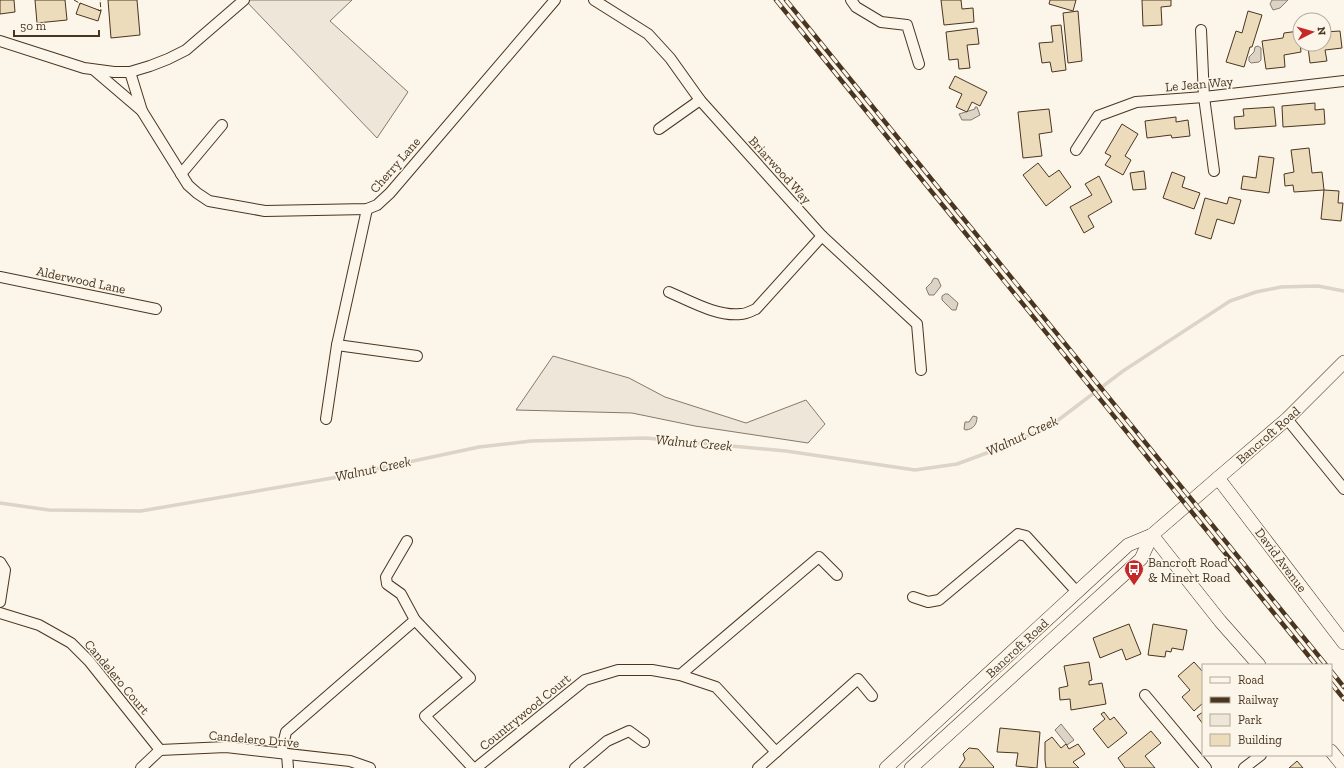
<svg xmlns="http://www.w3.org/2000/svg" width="1344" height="768" font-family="'Zilla Slab',serif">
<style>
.green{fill:#ede6d9;stroke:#887966}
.water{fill:#dcd4c6;stroke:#887966}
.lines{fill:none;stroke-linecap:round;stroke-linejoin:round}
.stream{stroke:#dcd4c6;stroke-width:3.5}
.building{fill:#ecdcbc;stroke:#4a3520}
.minor-casing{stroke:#4a3520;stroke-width:12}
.tertiary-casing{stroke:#4a3520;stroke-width:14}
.minor{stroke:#fbf6e9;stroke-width:10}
.tertiary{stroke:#fbf6e9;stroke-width:13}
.rail-casing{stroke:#4a3520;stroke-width:4.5}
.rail{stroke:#fbf6e9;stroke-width:3;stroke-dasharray:9;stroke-linecap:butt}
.fence{stroke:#4a3520;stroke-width:1;stroke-dasharray:5 2;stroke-linecap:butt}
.labels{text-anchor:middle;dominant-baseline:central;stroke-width:3;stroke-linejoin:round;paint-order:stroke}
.street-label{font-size:13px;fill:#4a3520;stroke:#fbf6e9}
.poi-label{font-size:13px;fill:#4a3520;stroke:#fbf6e9;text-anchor:start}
.water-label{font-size:14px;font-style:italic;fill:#4a3520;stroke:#fbf6e9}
</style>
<rect width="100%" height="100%" fill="#fbf6e9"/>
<g class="green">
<path d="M 245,0 L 352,0 L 330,21 L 408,92 L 377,138 Z"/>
<path d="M 553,356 L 629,378 L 665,397 L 746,423 L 806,400 L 825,424 L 808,443 L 695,426 L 632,413 L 516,410 Z"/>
</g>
<g class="water">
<path d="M 1272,0 L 1288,0 L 1280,8 L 1273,10 L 1270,4 Z"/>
<path d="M 1258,46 L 1261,48 L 1261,60 L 1259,62 L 1251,63 L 1249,61 L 1249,57 L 1254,52 L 1255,47 Z"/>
<path d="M 975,107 L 977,107 L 980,115 L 971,120 L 962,120 L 959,114 L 975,109 Z"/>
<path d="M 934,278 L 938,279 L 941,286 L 934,295 L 929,295 L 926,288 L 932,282 L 932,281 Z"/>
<path d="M 945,294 L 948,294 L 958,303 L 956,310 L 952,310 L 942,300 L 942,296 Z"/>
<path d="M 973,416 L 977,417 C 977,425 973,429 966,430 L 964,429 L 965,422 L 969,422 Z"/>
<path d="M 1061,724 L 1074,740 L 1067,745 L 1055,730 Z"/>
</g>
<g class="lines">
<path class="stream" d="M 0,503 L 49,510 L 141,511 L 338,477 L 479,447 L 531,441 L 646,438 L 786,451 L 915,470 L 957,464 L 1011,444 L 1053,424 L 1123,371 L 1230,301 L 1256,292 L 1281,287 L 1318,286 L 1344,291"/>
</g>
<g class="building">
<path d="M 0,0 L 14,0 L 15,12 L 0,14 Z"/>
<path d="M 35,0 L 65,0 L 67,20 L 37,23 Z"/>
<path d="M 108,0 L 137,0 L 140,35 L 111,38 Z"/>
<path d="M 941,0 L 961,0 L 962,9 L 973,8 L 974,22 L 944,25 Z"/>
<path d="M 1050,0 L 1076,0 L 1073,11 L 1049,4 Z"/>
<path d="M 1142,0 L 1171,0 L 1171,6 L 1161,7 L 1162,25 L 1143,26 Z"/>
<path d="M 80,3 L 101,11 L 98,21 L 76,14 Z"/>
<path d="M 1078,11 L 1082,61 L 1068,63 L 1063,13 Z"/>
<path d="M 1248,11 L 1262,15 L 1252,47 L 1250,47 L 1244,67 L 1226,62 L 1236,31 L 1242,33 Z"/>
<path d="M 1061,25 L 1066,70 L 1052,72 L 1050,62 L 1042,63 L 1039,43 L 1053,42 L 1051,26 Z"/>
<path d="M 977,28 L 979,44 L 967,45 L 970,68 L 959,69 L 958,59 L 949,60 L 946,32 Z"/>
<path d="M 1299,31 L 1301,52 L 1284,55 L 1285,67 L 1266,69 L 1262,41 L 1283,38 L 1284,33 Z"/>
<path d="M 1340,31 L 1342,48 L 1325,50 L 1327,61 L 1310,63 L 1308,47 L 1313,46 L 1313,44 L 1324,44 L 1324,32 Z"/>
<path d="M 955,76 L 987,92 L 980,106 L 972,102 L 967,112 L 956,107 L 962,94 L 949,88 Z"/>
<path d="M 1315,103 L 1315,110 L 1324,109 L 1325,124 L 1283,127 L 1282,106 Z"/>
<path d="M 1274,107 L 1276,126 L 1235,129 L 1234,117 L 1244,116 L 1243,109 Z"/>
<path d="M 1049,109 L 1052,132 L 1039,134 L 1042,156 L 1023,158 L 1018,112 Z"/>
<path d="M 1176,117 L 1176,122 L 1188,120 L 1190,136 L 1172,138 L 1171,135 L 1147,138 L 1145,121 Z"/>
<path d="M 1122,124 L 1138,134 L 1125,156 L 1131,160 L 1123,175 L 1105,165 L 1111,156 L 1105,153 Z"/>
<path d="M 1309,148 L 1312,173 L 1322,172 L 1324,190 L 1294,192 L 1293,185 L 1285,186 L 1284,174 L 1294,172 L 1291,150 Z"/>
<path d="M 1259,156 L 1274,158 L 1269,193 L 1241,189 L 1243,176 L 1256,178 Z"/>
<path d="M 1038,163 L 1049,177 L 1059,170 L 1071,187 L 1046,206 L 1023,175 Z"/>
<path d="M 1144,171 L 1146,189 L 1133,190 L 1130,173 Z"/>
<path d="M 1172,172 L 1185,177 L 1182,187 L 1200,193 L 1194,209 L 1163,198 Z"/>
<path d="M 1099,176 L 1112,202 L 1088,216 L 1094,227 L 1084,233 L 1070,207 L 1092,195 L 1085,184 Z"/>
<path d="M 1324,190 L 1339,191 L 1338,203 L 1343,203 L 1341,221 L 1321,219 Z"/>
<path d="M 1229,197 L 1241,200 L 1234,224 L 1217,219 L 1211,239 L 1195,234 L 1205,198 L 1227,204 Z"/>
<path d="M 1129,624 L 1141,654 L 1126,660 L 1122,649 L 1100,658 L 1093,638 Z"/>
<path d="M 1153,624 L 1187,630 L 1183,650 L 1172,648 L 1171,652 L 1166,651 L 1165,657 L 1148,655 Z"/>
<path d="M 1089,662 L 1092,680 L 1089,681 L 1089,685 L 1102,683 L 1106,704 L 1071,710 L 1070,699 L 1060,700 L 1059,688 L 1068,686 L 1064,666 Z"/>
<path d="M 1194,662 L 1203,672 L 1203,703 L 1194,711 L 1182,697 L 1190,690 L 1178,676 Z"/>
<path d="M 1104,712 L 1110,720 L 1114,717 L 1127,733 L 1108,748 L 1093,729 L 1105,719 L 1101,714 Z"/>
<path d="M 1203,712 L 1203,724 L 1197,716 Z"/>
<path d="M 1000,728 L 1040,732 L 1037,768 L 1016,766 L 1018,753 L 997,752 Z"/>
<path d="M 1151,731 L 1161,743 L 1145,756 L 1155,768 L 1125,768 L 1118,758 Z"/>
<path d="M 1052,737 L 1061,748 L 1066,744 L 1069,749 L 1078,744 L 1085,754 L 1073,762 L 1079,768 L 1046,768 L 1045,760 L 1045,742 Z"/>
<path d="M 969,748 L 978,749 L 994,767 L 993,768 L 959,768 L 965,759 L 963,754 Z"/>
<path d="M 1297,761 L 1303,768 L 1289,768 Z"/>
</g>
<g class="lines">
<defs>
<g id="minor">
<path d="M 594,0 L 648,34 L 670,58 L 700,100 L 822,236 L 917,324 L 921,370"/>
<path d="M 851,0 L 856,7 L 881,22 L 907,25 L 919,64"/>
<path d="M 1201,30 L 1204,97 L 1214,171"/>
<path d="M 0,41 L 84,68 L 114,72 L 130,72 L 150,66 L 168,59 L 186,50 L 244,0"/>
<path d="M 94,70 L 142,111"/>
<path d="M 130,72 L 142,111 L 188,185 L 197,193 L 209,201 L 265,211 L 367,209 L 377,205 L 390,193 L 555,0"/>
<path d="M 659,129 L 700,100"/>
<path d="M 1076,150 L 1098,116 L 1136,102 L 1204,97 L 1344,81"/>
<path d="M 181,174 L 222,125"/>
<path d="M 0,277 L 156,309"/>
<path d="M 669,292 C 690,301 718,317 741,314 C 746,314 751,311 756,309 L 822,236"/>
<path d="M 337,345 L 417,356"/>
<path d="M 326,419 L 337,345 L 367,209"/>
<path d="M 1287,419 L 1344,489"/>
<path d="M 407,541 L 386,577 L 387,584 L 401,594 L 415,620 L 470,678 L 425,716 L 473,768"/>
<path d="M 0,562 L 5,570 L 0,602"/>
<path d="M 913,597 L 928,602 L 939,600 L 1018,534 L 1026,536 L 1077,592"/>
<path d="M 0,613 L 39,625 L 71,643 L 89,661 L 160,750"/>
<path d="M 680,675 L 819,557 L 837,575"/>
<path d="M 1145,695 L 1206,768"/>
<path d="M 281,753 L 286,732 L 415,620"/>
<path d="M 287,754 L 288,768"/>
<path d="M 141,768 L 160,750 L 226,747 L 350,761 L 370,768"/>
<path d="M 476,768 L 585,680 L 618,670 L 652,670 L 680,675 L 716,687 L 776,752"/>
<path d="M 575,768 L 607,741 L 629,731 L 644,742"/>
<path d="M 758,768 L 858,679 L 872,696"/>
<path d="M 1244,768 L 1261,755"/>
</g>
<g id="tertiary">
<path d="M 1218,478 L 1344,643"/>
<path d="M 1152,535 L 1220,621 L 1259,665"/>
<path d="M 1331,751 L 1344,767"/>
<path d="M 886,768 L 1128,545 L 1152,535 L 1218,478 L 1287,419 L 1344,362"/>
<path d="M 911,768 L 1141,559 L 1152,535"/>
</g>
</defs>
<use href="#minor" class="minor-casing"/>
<use href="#tertiary" class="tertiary-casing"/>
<use href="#minor" class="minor"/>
<use href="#tertiary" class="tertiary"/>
<defs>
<g id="rail">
<path d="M 776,0 L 1316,665"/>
<path d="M 786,0 L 1326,665"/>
<path d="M 1331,671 L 1344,687"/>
<path d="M 1331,683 L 1344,699"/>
</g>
</defs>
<use href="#rail" class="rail-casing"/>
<use href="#rail" class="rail"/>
<g class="fence">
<path d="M 74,0 L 81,4"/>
<path d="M 98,10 L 101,11 L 100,0"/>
</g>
</g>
<defs>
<symbol id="bus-pin" viewBox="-11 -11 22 30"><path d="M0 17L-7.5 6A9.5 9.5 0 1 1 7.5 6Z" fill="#c62828" stroke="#fbf6e9"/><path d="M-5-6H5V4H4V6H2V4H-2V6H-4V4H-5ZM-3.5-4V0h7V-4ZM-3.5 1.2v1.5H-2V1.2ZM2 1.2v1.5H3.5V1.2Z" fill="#fff"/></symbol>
</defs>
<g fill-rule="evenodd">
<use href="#bus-pin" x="1123" y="558" width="22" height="30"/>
</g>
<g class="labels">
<g class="street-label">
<text transform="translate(1199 84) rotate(-5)">Le Jean Way</text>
<text transform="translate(395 165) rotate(-49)">Cherry Lane</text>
<text transform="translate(780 170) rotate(48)">Briarwood Way</text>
<text transform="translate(81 280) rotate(12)">Alderwood Lane</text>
<text transform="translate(1268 435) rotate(-41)">Bancroft Road</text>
<text transform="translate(1281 560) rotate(53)">David Avenue</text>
<text transform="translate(1017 648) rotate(-43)">Bancroft Road</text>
<text transform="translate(117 677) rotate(50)">Candelero Court</text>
<text transform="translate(525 712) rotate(-39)">Countrywood Court</text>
<text transform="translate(254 739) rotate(5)">Candelero Drive</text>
</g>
<g class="poi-label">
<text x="1148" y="562">Bancroft Road<tspan x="1148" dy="15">&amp; Minert Road</tspan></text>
</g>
<g class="water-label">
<text transform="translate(1022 436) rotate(-25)">Walnut Creek</text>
<text transform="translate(694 443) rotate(5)">Walnut Creek</text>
<text transform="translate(373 469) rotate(-12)">Walnut Creek</text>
</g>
</g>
<rect x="1202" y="664" width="130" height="92" fill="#fbf6e9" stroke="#b4a999"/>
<rect x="1210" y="677" width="20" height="6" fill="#fbf6e9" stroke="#b4a999"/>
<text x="1238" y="684" font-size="12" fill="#4a3520">Road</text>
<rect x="1210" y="697" width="20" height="6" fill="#4a3520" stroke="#b4a999"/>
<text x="1238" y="704" font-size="12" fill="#4a3520">Railway</text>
<rect x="1210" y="714" width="20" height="12" fill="#ede6d9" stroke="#b4a999"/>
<text x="1238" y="724" font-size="12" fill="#4a3520">Park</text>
<rect x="1210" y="734" width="20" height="12" fill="#ecdcbc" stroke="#b4a999"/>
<text x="1238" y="744" font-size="12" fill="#4a3520">Building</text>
<g transform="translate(1312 32) rotate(84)"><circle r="19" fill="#fbf6e9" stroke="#b4a999"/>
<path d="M0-3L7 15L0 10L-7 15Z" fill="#c62828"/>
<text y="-6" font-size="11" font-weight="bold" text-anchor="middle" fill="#4a3520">N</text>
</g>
<path d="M14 30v6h85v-6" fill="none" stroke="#4a3520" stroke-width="2"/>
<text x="20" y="30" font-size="12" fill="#4a3520" stroke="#fbf6e9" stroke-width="3" paint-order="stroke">50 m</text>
</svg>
